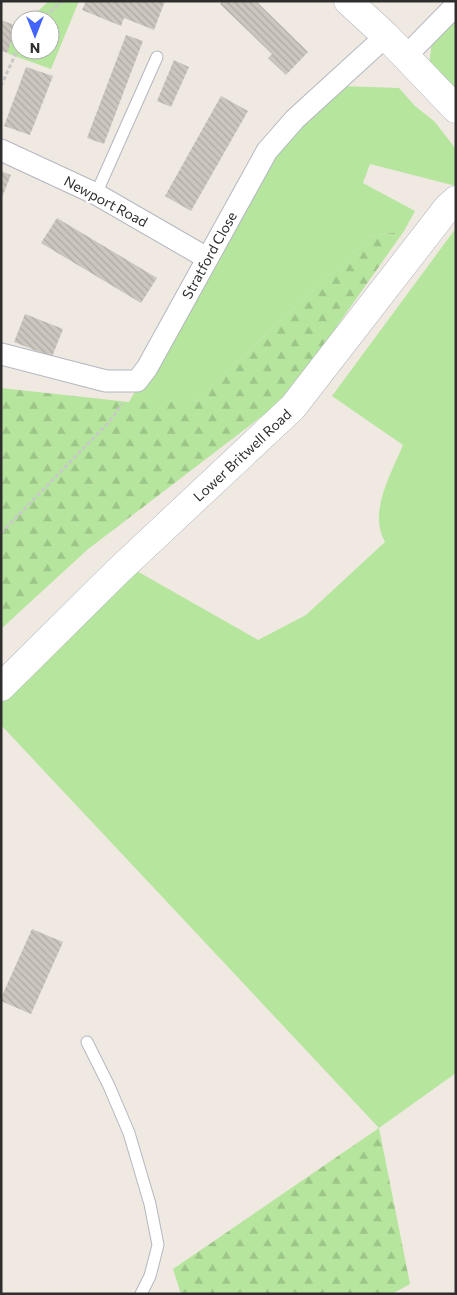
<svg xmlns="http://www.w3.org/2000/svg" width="457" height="1295" font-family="Commissioner,sans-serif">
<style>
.grass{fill:#b6e59e}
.forest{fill:url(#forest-firs)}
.building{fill:url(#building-back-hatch)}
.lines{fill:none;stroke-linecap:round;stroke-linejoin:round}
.service-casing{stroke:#b4b7c1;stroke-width:13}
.minor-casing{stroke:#b4b7c1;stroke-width:23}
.tertiary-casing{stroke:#b4b7c1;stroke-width:29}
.path{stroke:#c9c9c9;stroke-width:3;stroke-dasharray:4 2.5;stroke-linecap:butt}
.service{stroke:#fff;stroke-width:11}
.minor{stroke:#fff;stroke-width:21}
.tertiary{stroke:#fff;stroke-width:28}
.labels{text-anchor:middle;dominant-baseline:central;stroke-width:4.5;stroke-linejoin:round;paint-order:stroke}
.street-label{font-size:14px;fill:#2e2e2e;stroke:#fff}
</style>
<defs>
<pattern id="forest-firs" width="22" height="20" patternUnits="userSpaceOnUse" patternTransform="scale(1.25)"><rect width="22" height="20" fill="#b6e59e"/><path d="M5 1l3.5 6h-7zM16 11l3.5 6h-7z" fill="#9dc588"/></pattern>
<pattern id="building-back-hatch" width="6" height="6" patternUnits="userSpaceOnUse" patternTransform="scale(1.25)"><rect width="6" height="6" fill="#cbc7bf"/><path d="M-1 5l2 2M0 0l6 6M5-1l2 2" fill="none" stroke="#afaba4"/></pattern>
</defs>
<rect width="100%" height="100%" fill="#efe9e1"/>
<g class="grass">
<path d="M 49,1 L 79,1 L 51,69 L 9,54 L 5,48 L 20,30 L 20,50 L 50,50 L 50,20 L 28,20 Z"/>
<path d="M 456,12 L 456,98 L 429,66 L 432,40 Z"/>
<path d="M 339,86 L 399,88 L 415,106 L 435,122 L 455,148 L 456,186 L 370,164 L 363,183 L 415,211 L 404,231 L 371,236 L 194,402 L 129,402 L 276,149 Z"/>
<path d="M 456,228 L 456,1073 L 379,1128 L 1,725 L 1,668 L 121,562 L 258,640 L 306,615 L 385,542 C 368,512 391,474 403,445 L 332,396 Z"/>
</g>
<g class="forest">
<path d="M 404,231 L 287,397 L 87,550 L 1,629 L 1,388 L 129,402 L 194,402 L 371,236 Z"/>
<path d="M 379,1128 L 410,1284 L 392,1294 L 181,1294 L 173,1269 Z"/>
</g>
<g class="building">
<path d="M 86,1 L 135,2 L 165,1 L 154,30 L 124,18 L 121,26 L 82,10 Z"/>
<path d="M 222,1 L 256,1 L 308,52 L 286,75 L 268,58 L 272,54 L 220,4 Z"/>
<path d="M 1,20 L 17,26 L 7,53 L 1,51 Z"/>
<path d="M 126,35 L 143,41 L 104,144 L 87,138 Z"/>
<path d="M 174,60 L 189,67 L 171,107 L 157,101 Z"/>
<path d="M 26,67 L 53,76 L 30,135 L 4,126 Z"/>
<path d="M 221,96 L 248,111 L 191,211 L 165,196 Z"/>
<path d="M 1,171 L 11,175 L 1,200 Z"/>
<path d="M 57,218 L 157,278 L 141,303 L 41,243 Z"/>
<path d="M 25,314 L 63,329 L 52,357 L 14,342 Z"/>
<path d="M 32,929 L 63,942 L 31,1014 L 1,1001 L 1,998 Z"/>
</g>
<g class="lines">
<defs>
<g id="service">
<path d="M 96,194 L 157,57"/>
<path d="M 87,1042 L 109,1086 L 129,1133 L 150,1204 L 158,1245 L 150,1276 L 141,1294"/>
</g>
<g id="minor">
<path d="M 406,56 L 456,5"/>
<path d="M 1,150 L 96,194 L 207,258"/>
<path d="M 1,354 L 106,381 L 137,381 L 147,368 L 267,151 L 295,119 L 386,36"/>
</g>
<g id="tertiary">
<path d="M 348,1 L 386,36 L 456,109"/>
<path d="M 1,687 L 117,572 L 293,407 L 448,207 L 456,200"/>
</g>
</defs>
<use href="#service" class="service-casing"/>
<use href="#minor" class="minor-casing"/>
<use href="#tertiary" class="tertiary-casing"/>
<g class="path">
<path d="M 40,20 L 63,1"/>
<path d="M 1,86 L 20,44"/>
<path d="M 1,533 L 110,421 L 122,404"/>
</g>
<use href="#service" class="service"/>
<use href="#minor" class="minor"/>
<use href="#tertiary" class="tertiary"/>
</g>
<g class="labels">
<g class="street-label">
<text transform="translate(106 201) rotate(28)">Newport Road</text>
<text transform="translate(209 255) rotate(-61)">Stratford Close</text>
<text transform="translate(242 455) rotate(-43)">Lower Britwell Road</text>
</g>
</g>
<rect width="457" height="1295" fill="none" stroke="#2e2e2e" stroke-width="5"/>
<g transform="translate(35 35) rotate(180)"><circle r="24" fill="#ffffff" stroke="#ababab"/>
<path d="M0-4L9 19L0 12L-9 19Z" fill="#4264fb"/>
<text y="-8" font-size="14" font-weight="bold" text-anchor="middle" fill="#2e2e2e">N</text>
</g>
</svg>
